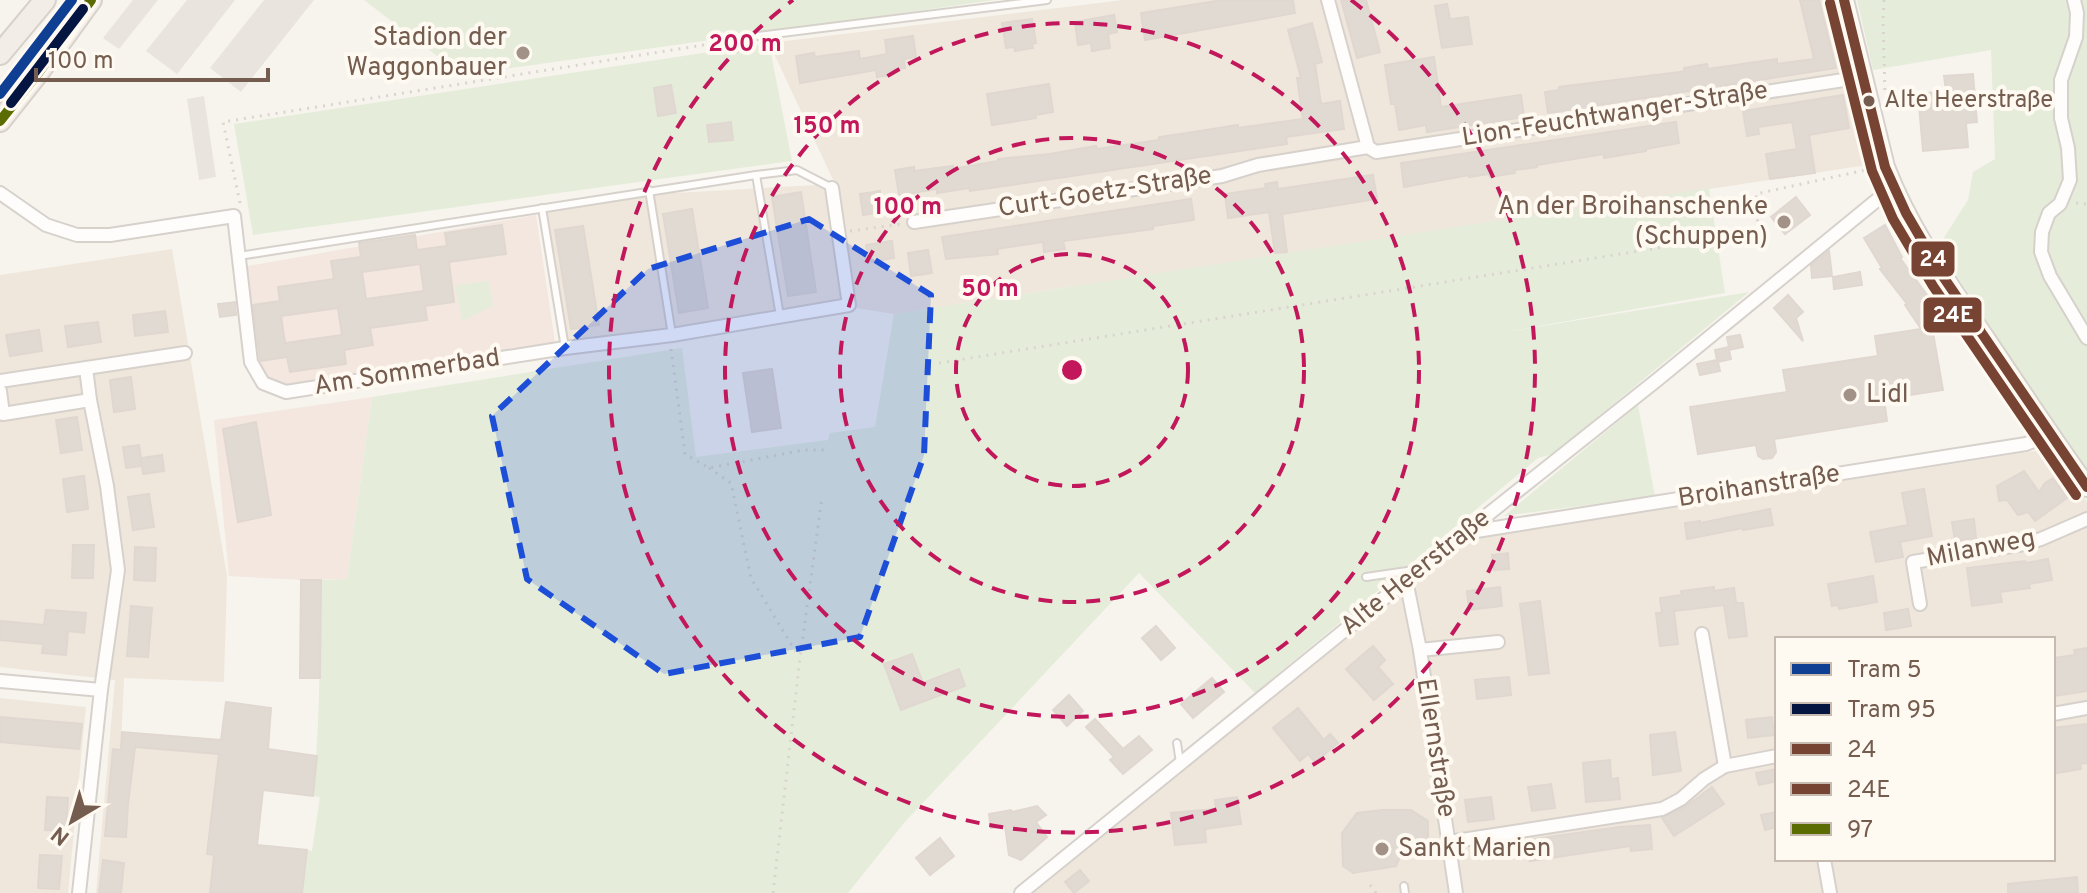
<svg xmlns="http://www.w3.org/2000/svg" width="2087" height="893" font-family="Overpass,sans-serif">
<style>
.residential{fill:#efe7dc;fill-rule:evenodd}
.commercial{fill:#f4e7e0}
.industrial{fill:#eae4df}
.green{fill:#e5edda}
.building{fill:#e1dad3;stroke:#e0d7d0;stroke-width:2;fill-rule:evenodd}
.lines{fill:none;stroke-linecap:round;stroke-linejoin:round}
.lane-casing{stroke:#d7d1cc;stroke-width:10}
.street-casing{stroke:#d7d1cc;stroke-width:16}
.secondary-casing{stroke:#d7d1cc;stroke-width:22}
.primary-casing{stroke:#d8d1cb;stroke-width:24}
.path{stroke:#dad4cf;stroke-width:3;stroke-dasharray:2 6;stroke-linecap:butt}
.lane{stroke:#fefdfc;stroke-width:6}
.street{stroke:#fefdfc;stroke-width:12}
.secondary{stroke:#fefdfc;stroke-width:18}
.primary{stroke:#f2eee7;stroke-width:20}
.bus-1-casing{stroke:#fef9f1;stroke-width:16}
.bus-2-casing{stroke:#fef9f1;stroke-width:16}
.bus-3-casing{stroke:#fef9f1;stroke-width:16}
.bus-1{stroke:#774332;stroke-width:10}
.bus-2{stroke:#774332;stroke-width:10}
.bus-3{stroke:#5a6c02;stroke-width:10}
.tram-1-casing{stroke:#fef9f1;stroke-width:16}
.tram-2-casing{stroke:#fef9f1;stroke-width:16}
.tram-1{stroke:#0f3f93;stroke-width:10}
.tram-2{stroke:#051541;stroke-width:10}
.marked{fill:#1d4ed8;fill-opacity:0.2;stroke:#1d4ed8;stroke-width:6;stroke-dasharray:16 10;stroke-linejoin:round}
.ring{fill:none;stroke:#c2185b;stroke-width:4;stroke-dasharray:14 10}
.poi-dot{fill:#a29187;stroke:#fef9f1;stroke-width:3}
.bus-dot{fill:#745c4f;stroke:#fef9f1;stroke-width:3}
.labels{text-anchor:middle;dominant-baseline:central;stroke-width:8;stroke-linejoin:round;paint-order:stroke}
.bus-label{font-size:24px;fill:#745c4f;stroke:#fef9f1;text-anchor:start}
.poi-label{font-size:26px;fill:#745c4f;stroke:#fef9f1;text-anchor:end}
.street-label{font-size:26px;fill:#745c4f;stroke:#fef9f1}
.centre{fill:#c2185b;stroke:#fef9f1;stroke-width:4}
.ring-label{font-size:24px;text-anchor:middle;font-weight:bold;fill:#c2185b;stroke:#fef9f1;stroke-width:8;stroke-linejoin:round;paint-order:stroke}
.line-badge{stroke:#fef9f1;stroke-width:3}
.badge-label{font-size:22px;text-anchor:middle;font-weight:bold;fill:#fff}
</style>
<rect width="100%" height="100%" fill="#f7f4ee"/>
<g class="residential">
<path d="M 1123,0 L 1832,0 L 1851,79 L 1867,165 L 894,314 L 856,308 L 855,306 L 566,347 L 544,210 L 655,194 L 833,184 L 854,298 L 845,230 L 835,184 L 769,43 Z"/>
<path d="M 172,249 L 227,576 L 224,682 L 124,678 L 121,745 L 219,752 L 207,853 L 214,855 L 210,893 L 96,893 L 115,680 L 0,667 L 0,275 Z"/>
<path d="M 2048,449 L 2087,502 L 2087,893 L 1034,893 L 1453,550 L 1481,537 ZM 1777,639 L 2053,639 L 2053,859 L 1777,859 Z"/>
<path d="M 0,698 L 86,707 L 68,893 L 0,893 Z"/>
</g>
<g class="commercial">
<path d="M 536,215 L 555,342 L 288,385 L 268,381 L 257,366 L 246,273 L 248,266 Z"/>
<path d="M 372,397 L 347,579 L 301,580 L 227,576 L 229,576 L 214,420 Z"/>
</g>
<g class="industrial">
<path d="M 133,0 L 158,0 L 119,49 L 103,38 Z"/>
<path d="M 187,0 L 235,0 L 177,74 L 146,51 Z"/>
<path d="M 264,0 L 314,0 L 241,92 L 210,68 Z"/>
<path d="M 204,96 L 216,177 L 199,180 L 187,99 Z"/>
</g>
<g class="green">
<path d="M 364,0 L 995,0 L 462,75 Z"/>
<path d="M 1857,0 L 2087,0 L 2087,469 L 1992,330 L 1938,247 L 1968,200 L 1973,172 L 1995,159 L 1991,50 L 1873,70 Z"/>
<path d="M 769,43 L 792,161 L 253,235 L 234,124 Z"/>
<path d="M 1709,188 L 1725,293 L 1500,333 L 1749,292 L 1553,454 L 1538,458 L 1255,693 L 1139,573 L 904,823 L 848,893 L 302,893 L 307,850 L 312,851 L 320,797 L 313,796 C 320,724 320,652 321,580 L 347,579 L 372,397 L 682,348 L 696,457 L 828,440 L 830,433 L 875,427 L 894,314 Z"/>
<path d="M 489,281 L 493,306 L 462,321 L 455,285 Z"/>
<path d="M 1638,405 L 1655,496 L 1504,516 Z"/>
</g>
<g class="building">
<path d="M 1222,0 L 1293,0 L 1295,13 L 1145,40 L 1141,13 Z"/>
<path d="M 1341,0 L 1366,0 L 1380,52 L 1357,58 Z"/>
<path d="M 1800,0 L 1819,0 L 1836,68 L 1548,113 L 1545,92 L 1559,90 L 1559,87 L 1680,72 L 1685,71 L 1684,68 L 1707,64 L 1708,69 L 1777,59 L 1777,64 L 1814,59 Z"/>
<path d="M 1447,4 L 1450,19 L 1468,17 L 1472,44 L 1442,48 L 1435,6 Z"/>
<path d="M 1114,15 L 1117,32 L 1108,34 L 1110,48 L 1092,51 L 1091,43 L 1078,45 L 1075,22 Z"/>
<path d="M 1032,19 L 1036,43 L 1032,44 L 1033,48 L 1015,51 L 1014,47 L 1006,48 L 1002,23 Z"/>
<path d="M 1312,23 L 1322,62 L 1315,64 L 1321,104 L 1340,101 L 1344,129 L 1286,137 L 1287,144 L 970,191 L 969,188 L 937,193 L 937,189 L 899,195 L 895,170 L 914,167 L 914,171 L 953,166 L 953,169 L 998,161 L 998,159 L 1050,154 L 1096,146 L 1097,149 L 1159,140 L 1159,137 L 1187,133 L 1238,125 L 1238,128 L 1303,119 L 1297,78 L 1301,78 L 1288,30 Z"/>
<path d="M 913,36 L 916,57 L 904,59 L 905,68 L 890,70 L 891,75 L 877,77 L 876,70 L 800,83 L 796,56 L 814,53 L 815,57 L 859,51 L 860,59 L 887,54 L 885,40 Z"/>
<path d="M 1434,57 L 1441,107 L 1521,95 L 1524,117 L 1427,132 L 1426,125 L 1399,130 L 1395,104 L 1391,104 L 1385,65 Z"/>
<path d="M 1973,74 L 1977,122 L 1966,123 L 1968,147 L 1923,151 L 1918,94 L 1946,91 L 1944,76 Z"/>
<path d="M 1049,84 L 1053,112 L 1035,115 L 1036,118 L 992,125 L 987,94 Z"/>
<path d="M 671,85 L 676,113 L 658,116 L 654,88 Z"/>
<path d="M 1843,95 L 1849,128 L 1809,135 L 1815,173 L 1770,179 L 1766,154 L 1797,149 L 1792,122 L 1758,127 L 1759,134 L 1747,136 L 1743,111 Z"/>
<path d="M 731,122 L 733,140 L 709,142 L 707,125 Z"/>
<path d="M 1676,122 L 1679,143 L 1646,149 L 1646,151 L 1604,158 L 1604,154 L 1537,165 L 1537,167 L 1514,170 L 1515,173 L 1490,177 L 1489,174 L 1469,177 L 1469,175 L 1404,187 L 1401,163 Z"/>
<path d="M 1373,175 L 1377,199 L 1282,214 L 1287,252 L 1275,253 L 1269,212 L 1228,218 L 1225,194 L 1266,188 L 1265,184 L 1277,182 L 1278,189 Z"/>
<path d="M 880,191 L 883,212 L 863,215 L 860,194 Z"/>
<path d="M 801,192 L 816,292 L 788,296 L 772,197 Z"/>
<path d="M 1796,197 L 1810,215 L 1785,234 L 1771,217 Z"/>
<path d="M 1191,199 L 1194,220 L 1153,226 L 1153,229 L 1063,241 L 1065,249 L 1044,252 L 1043,242 L 997,249 L 998,254 L 946,259 L 942,237 Z"/>
<path d="M 692,209 L 708,308 L 679,313 L 663,214 Z"/>
<path d="M 502,225 L 506,254 L 449,262 L 454,302 L 425,306 L 427,320 L 370,328 L 373,345 L 344,350 L 346,364 L 290,372 L 287,357 L 261,361 L 260,359 L 253,305 L 280,301 L 278,287 L 334,279 L 331,261 L 361,257 L 359,243 L 415,235 L 417,250 L 447,246 L 445,233 ZM 420,264 L 424,291 L 366,299 L 362,272 ZM 338,308 L 342,335 L 285,343 L 281,316 Z"/>
<path d="M 1885,225 L 1902,257 L 1900,258 L 1948,324 L 1933,333 L 1943,390 L 1884,399 L 1887,421 L 1774,439 L 1776,452 L 1772,458 L 1763,459 L 1758,456 L 1756,445 L 1698,454 L 1690,407 L 1787,392 L 1783,370 L 1878,356 L 1875,336 L 1921,329 L 1905,305 L 1907,304 L 1880,269 L 1882,268 L 1864,238 Z"/>
<path d="M 583,226 L 599,325 L 571,329 L 555,230 Z"/>
<path d="M 892,241 L 894,258 L 869,262 L 866,245 Z"/>
<path d="M 928,250 L 932,273 L 911,276 L 908,253 Z"/>
<path d="M 1829,251 L 1832,276 L 1812,278 L 1811,265 Z"/>
<path d="M 1860,272 L 1862,285 L 1834,289 L 1833,277 Z"/>
<path d="M 1788,295 L 1803,312 L 1796,318 L 1803,341 L 1774,308 Z"/>
<path d="M 235,302 L 236,315 L 220,317 L 218,304 Z"/>
<path d="M 165,311 L 168,332 L 135,336 L 133,315 Z"/>
<path d="M 98,322 L 101,342 L 68,347 L 65,326 Z"/>
<path d="M 39,330 L 42,351 L 10,356 L 6,335 Z"/>
<path d="M 1740,335 L 1743,347 L 1729,350 L 1731,359 L 1718,362 L 1720,371 L 1700,375 L 1697,364 L 1717,360 L 1715,350 L 1729,347 L 1727,337 Z"/>
<path d="M 772,369 L 781,428 L 752,432 L 743,373 Z"/>
<path d="M 131,377 L 135,409 L 114,412 L 110,380 Z"/>
<path d="M 77,417 L 82,450 L 61,453 L 56,420 Z"/>
<path d="M 256,422 L 271,515 L 238,522 L 223,429 Z"/>
<path d="M 139,445 L 142,466 L 126,468 L 123,447 Z"/>
<path d="M 162,455 L 164,471 L 143,474 L 141,458 Z"/>
<path d="M 2024,471 L 2039,492 L 2045,483 L 2053,478 L 2067,498 L 2035,521 L 2028,512 L 2018,515 L 2007,500 L 1999,501 L 1997,486 Z"/>
<path d="M 84,476 L 88,509 L 67,512 L 63,479 Z"/>
<path d="M 1924,489 L 1932,536 L 1900,542 L 1903,557 L 1876,562 L 1870,532 L 1908,525 L 1902,493 Z"/>
<path d="M 149,494 L 154,527 L 133,530 L 128,497 Z"/>
<path d="M 1770,509 L 1773,525 L 1743,530 L 1743,528 L 1687,539 L 1685,523 L 1700,521 L 1700,523 Z"/>
<path d="M 1974,519 L 1976,538 L 1955,541 L 1952,522 Z"/>
<path d="M 73,545 L 94,545 L 93,578 L 72,578 Z"/>
<path d="M 135,547 L 156,548 L 155,581 L 134,580 Z"/>
<path d="M 1508,553 L 1509,569 L 1494,570 L 1492,555 Z"/>
<path d="M 2048,559 L 2052,580 L 2029,584 L 2030,588 L 2000,592 L 2002,602 L 1972,606 L 1967,568 L 2025,561 L 2026,563 Z"/>
<path d="M 1873,576 L 1877,602 L 1839,609 L 1838,605 L 1832,606 L 1828,584 Z"/>
<path d="M 301,580 L 321,580 L 320,678 L 300,678 Z"/>
<path d="M 1500,587 L 1502,606 L 1469,610 L 1467,591 Z"/>
<path d="M 1714,587 L 1714,591 L 1734,588 L 1736,603 L 1743,603 L 1747,636 L 1729,638 L 1724,605 L 1674,611 L 1678,644 L 1660,646 L 1656,613 L 1662,613 L 1660,598 L 1682,595 L 1681,591 Z"/>
<path d="M 1540,601 L 1549,673 L 1529,675 L 1520,604 Z"/>
<path d="M 131,606 L 152,608 L 148,657 L 127,656 Z"/>
<path d="M 1908,609 L 1911,626 L 1886,630 L 1884,613 Z"/>
<path d="M 46,610 L 86,613 L 84,633 L 68,631 L 66,655 L 42,653 L 43,644 L 0,640 L 0,621 L 44,625 Z"/>
<path d="M 1156,626 L 1175,648 L 1161,660 L 1142,638 Z"/>
<path d="M 1373,646 L 1385,660 L 1378,667 L 1393,684 L 1374,700 L 1346,669 Z"/>
<path d="M 2087,648 L 2087,691 L 2053,696 L 2053,658 L 2075,655 L 2074,650 Z"/>
<path d="M 912,654 L 923,683 L 959,669 L 965,686 L 901,710 L 884,664 Z"/>
<path d="M 1509,677 L 1511,695 L 1477,699 L 1475,680 Z"/>
<path d="M 1212,678 L 1224,692 L 1193,718 L 1181,704 Z"/>
<path d="M 1069,695 L 1083,711 L 1067,726 L 1053,710 Z"/>
<path d="M 226,702 L 271,708 L 268,749 L 317,756 L 313,796 L 263,790 L 257,845 L 307,850 L 302,893 L 210,893 L 214,855 L 207,854 L 219,754 L 135,747 L 128,804 L 126,837 L 105,836 L 113,749 L 121,750 L 122,732 L 221,740 Z"/>
<path d="M 1298,708 L 1324,740 L 1330,734 L 1338,743 L 1315,762 L 1308,754 L 1300,761 L 1273,728 Z"/>
<path d="M 0,717 L 82,724 L 79,749 L 0,742 Z"/>
<path d="M 1772,717 L 1774,735 L 1748,738 L 1746,720 Z"/>
<path d="M 1095,719 L 1123,749 L 1139,736 L 1152,750 L 1123,774 L 1110,760 L 1114,757 L 1086,727 Z"/>
<path d="M 2087,724 L 2087,763 L 2080,764 L 2081,769 L 2057,773 L 2053,746 L 2053,728 Z"/>
<path d="M 1675,732 L 1681,771 L 1653,775 L 1650,735 Z"/>
<path d="M 1610,760 L 1611,779 L 1618,778 L 1620,799 L 1586,802 L 1583,763 Z"/>
<path d="M 1777,769 L 1777,781 L 1759,785 L 1756,773 Z"/>
<path d="M 1551,784 L 1555,808 L 1532,811 L 1528,787 Z"/>
<path d="M 1712,787 L 1724,804 L 1674,836 L 1662,818 L 1685,807 Z"/>
<path d="M 47,797 L 68,798 L 66,831 L 45,830 Z"/>
<path d="M 1237,797 L 1241,824 L 1205,829 L 1206,842 L 1175,845 L 1171,813 L 1216,809 L 1215,800 Z"/>
<path d="M 1491,797 L 1494,819 L 1468,822 L 1465,800 Z"/>
<path d="M 1037,806 L 1046,815 L 1036,822 L 1047,837 L 1021,860 L 1009,855 L 1005,826 L 991,828 L 989,814 L 1011,810 L 1012,812 Z"/>
<path d="M 1383,810 L 1411,810 L 1428,821 L 1428,841 L 1415,857 L 1400,857 L 1396,866 L 1353,873 L 1343,866 L 1342,833 L 1357,813 Z"/>
<path d="M 1777,812 L 1777,827 L 1765,830 L 1761,815 Z"/>
<path d="M 1650,825 L 1652,849 L 1631,851 L 1630,846 L 1530,861 L 1527,840 L 1619,827 Z"/>
<path d="M 940,838 L 954,856 L 930,875 L 916,858 Z"/>
<path d="M 40,855 L 62,856 L 59,889 L 38,888 Z"/>
<path d="M 103,860 L 124,863 L 121,893 L 99,893 Z"/>
<path d="M 1080,870 L 1089,881 L 1074,893 L 1065,882 Z"/>
<path d="M 2077,877 L 2078,893 L 2008,893 L 2008,884 Z"/>
</g>
<g class="lines">
<defs>
<g id="lane">
<path d="M 758,36 L 1047,0"/>
<path d="M 756,175 L 780,316"/>
<path d="M 649,190 L 672,335"/>
<path d="M 542,208 L 565,348"/>
<path d="M 239,256 L 756,175 L 797,170 L 832,188"/>
<path d="M 1366,577 L 1414,570"/>
<path d="M 1177,743 L 1180,763"/>
<path d="M 1404,886 L 1405,893"/>
</g>
<g id="street">
<path d="M 1328,0 L 1368,147"/>
<path d="M 2074,0 L 2077,13 L 2076,37 L 2061,80 L 2061,118 L 2068,148 L 2070,180 L 2060,204 L 2049,213 L 2042,232 L 2041,252 L 2050,276 L 2087,338"/>
<path d="M 1368,147 L 1376,152 L 1863,77"/>
<path d="M 0,193 L 46,225 L 77,235 L 110,235 L 234,216 L 251,362 L 263,383 L 286,392 L 565,348 L 672,335 L 849,305 L 832,188"/>
<path d="M 914,222 L 1222,176 L 1258,165 L 1368,147"/>
<path d="M 0,381 L 185,353"/>
<path d="M 0,391 L 3,414 L 90,400"/>
<path d="M 1470,532 L 2026,444 L 2050,434"/>
<path d="M 1406,580 L 1420,650 L 1456,893"/>
<path d="M 1920,604 L 1913,562 L 2024,544 L 2041,539 L 2087,519"/>
<path d="M 1702,634 L 1725,766"/>
<path d="M 1420,650 L 1498,642"/>
<path d="M 0,681 L 101,690"/>
<path d="M 2053,714 L 2087,708"/>
<path d="M 1449,842 L 1662,809 L 1681,799 L 1704,779 L 1725,766 L 1777,756"/>
<path d="M 1824,859 L 1830,893"/>
<path d="M 79,893 L 101,690 L 118,570 L 107,486 L 90,400 L 86,368"/>
<path d="M 1021,893 L 1447,547 L 1657,380 L 1877,200"/>
</g>
<path id="secondary" d="M 1844,0 L 1885,167 C 1909,230 1949,285 1987,341 C 2020,390 2052,439 2087,487"/>
<g id="primary">
<path d="M 0,54 L 45,0"/>
<path d="M 0,121 L 38,73 L 91,0"/>
</g>
</defs>
<use href="#lane" class="lane-casing"/>
<use href="#street" class="street-casing"/>
<use href="#secondary" class="secondary-casing"/>
<use href="#primary" class="primary-casing"/>
<g class="path">
<path d="M 1884,0 L 1883,19 L 1885,96"/>
<path d="M 240,203 L 223,122 L 747,38"/>
<path d="M 2076,203 L 2087,204"/>
<path d="M 850,231 L 902,224"/>
<path d="M 671,349 L 685,454 L 709,468 L 804,450 L 826,450"/>
<path d="M 939,363 L 1758,232 L 1756,194 L 1870,169"/>
<path d="M 709,468 L 731,483 L 751,578 L 799,657"/>
<path d="M 1370,885 L 1376,893"/>
<path d="M 773,893 L 800,658 L 822,497"/>
</g>
<use href="#lane" class="lane"/>
<use href="#street" class="street"/>
<use href="#secondary" class="secondary"/>
<use href="#primary" class="primary"/>
<defs>
<path id="bus-1" d="M 1844,0 L 1885,167 L 1906,213 L 1944,278 L 2087,487"/>
<path id="bus-2" d="M 1830,3 L 1872,171 L 1893,219 L 1933,286 L 2076,495"/>
<path id="bus-3" d="M 0,121 L 38,73 L 91,0"/>
</defs>
<use href="#bus-1" class="bus-1-casing"/>
<use href="#bus-2" class="bus-2-casing"/>
<use href="#bus-3" class="bus-3-casing"/>
<use href="#bus-1" class="bus-1"/>
<use href="#bus-2" class="bus-2"/>
<use href="#bus-3" class="bus-3"/>
<defs>
<path id="tram-1" d="M 0,94 L 72,0"/>
<path id="tram-2" d="M 11,103 L 83,9"/>
</defs>
<use href="#tram-1" class="tram-1-casing"/>
<use href="#tram-2" class="tram-2-casing"/>
<use href="#tram-1" class="tram-1"/>
<use href="#tram-2" class="tram-2"/>
</g>
<path class="marked" d="M 809,219 L 931,295 L 924,455 L 860,637 L 664,674 L 527,579 L 492,416 L 648,269 Z"/>
<g class="ring">
<circle cx="1072" cy="370" r="116"/>
<circle cx="1072" cy="370" r="232"/>
<circle cx="1072" cy="370" r="347"/>
<path d="M1351 0A463 463 0 1 1 793 0"/>
</g>
<g class="poi-dot">
<circle cx="523" cy="53" r="8"/>
<circle cx="1784" cy="222" r="8"/>
<circle cx="1850" cy="395" r="8"/>
<circle cx="1382" cy="849" r="8"/>
</g>
<circle class="bus-dot" cx="1869" cy="101" r="7"/>
<g class="labels">
<g class="bus-label">
<text x="1884" y="101">Alte Heerstraße</text>
</g>
<g class="poi-label">
<text x="507" y="38">Stadion der<tspan x="507" dy="30">Waggonbauer</tspan></text>
<text x="1768" y="207">An der Broihanschenke<tspan x="1768" dy="30">(Schuppen)</tspan></text>
<text x="1866" y="395" text-anchor="start">Lidl</text>
<text x="1398" y="849" text-anchor="start">Sankt Marien</text>
</g>
<g class="street-label">
<text transform="translate(1615 115) rotate(-9)">Lion-Feuchtwanger-Straße</text>
<text transform="translate(1105 193) rotate(-9)">Curt-Goetz-Straße</text>
<text transform="translate(407 373) rotate(-9)">Am Sommerbad</text>
<text transform="translate(1759 487) rotate(-9)">Broihanstraße</text>
<text transform="translate(1981 549) rotate(-11)">Milanweg</text>
<text transform="translate(1416 573) rotate(-39)">Alte Heerstraße</text>
<text transform="translate(1435 748) rotate(81)">Ellernstraße</text>
</g>
</g>
<circle cx="1072" cy="370" r="12" class="centre"/>
<g class="ring-label">
<text x="745" y="51">200 m</text>
<text x="827" y="133">150 m</text>
<text x="908" y="214">100 m</text>
<text x="990" y="296">50 m</text>
</g>
<g class="line-badge">
<rect x="1910" y="240" width="46" height="38" rx="8" fill="#774332"/>
<rect x="1922" y="296" width="61" height="38" rx="8" fill="#774332"/>
</g>
<g class="badge-label">
<text x="1933" y="266">24</text>
<text x="1953" y="322">24E</text>
</g>
<rect x="1775" y="637" width="280" height="224" fill="#fef9f1" stroke="#c7bab0" stroke-width="2"/>
<rect x="1791" y="663" width="40" height="12" fill="#0f3f93" stroke="#c7bab0" stroke-width="2"/>
<text x="1847" y="677" font-size="24" fill="#745c4f">Tram 5</text>
<rect x="1791" y="703" width="40" height="12" fill="#051541" stroke="#c7bab0" stroke-width="2"/>
<text x="1847" y="717" font-size="24" fill="#745c4f">Tram 95</text>
<rect x="1791" y="743" width="40" height="12" fill="#774332" stroke="#c7bab0" stroke-width="2"/>
<text x="1847" y="757" font-size="24" fill="#745c4f">24</text>
<rect x="1791" y="783" width="40" height="12" fill="#774332" stroke="#c7bab0" stroke-width="2"/>
<text x="1847" y="797" font-size="24" fill="#745c4f">24E</text>
<rect x="1791" y="823" width="40" height="12" fill="#5a6c02" stroke="#c7bab0" stroke-width="2"/>
<text x="1847" y="837" font-size="24" fill="#745c4f">97</text>
<g transform="translate(72 821) rotate(218)" stroke="#fef9f1" stroke-width="6" paint-order="stroke">
<path d="M0-6L14 30L0 20L-14 30Z" fill="#745c4f"/>
<text y="-12" font-size="22" font-weight="bold" text-anchor="middle" fill="#745c4f">N</text>
</g>
<path d="M36 68v12h232v-12" fill="none" stroke="#745c4f" stroke-width="4"/>
<text x="48" y="68" font-size="24" fill="#745c4f" stroke="#fef9f1" stroke-width="6" paint-order="stroke">100 m</text>
</svg>
